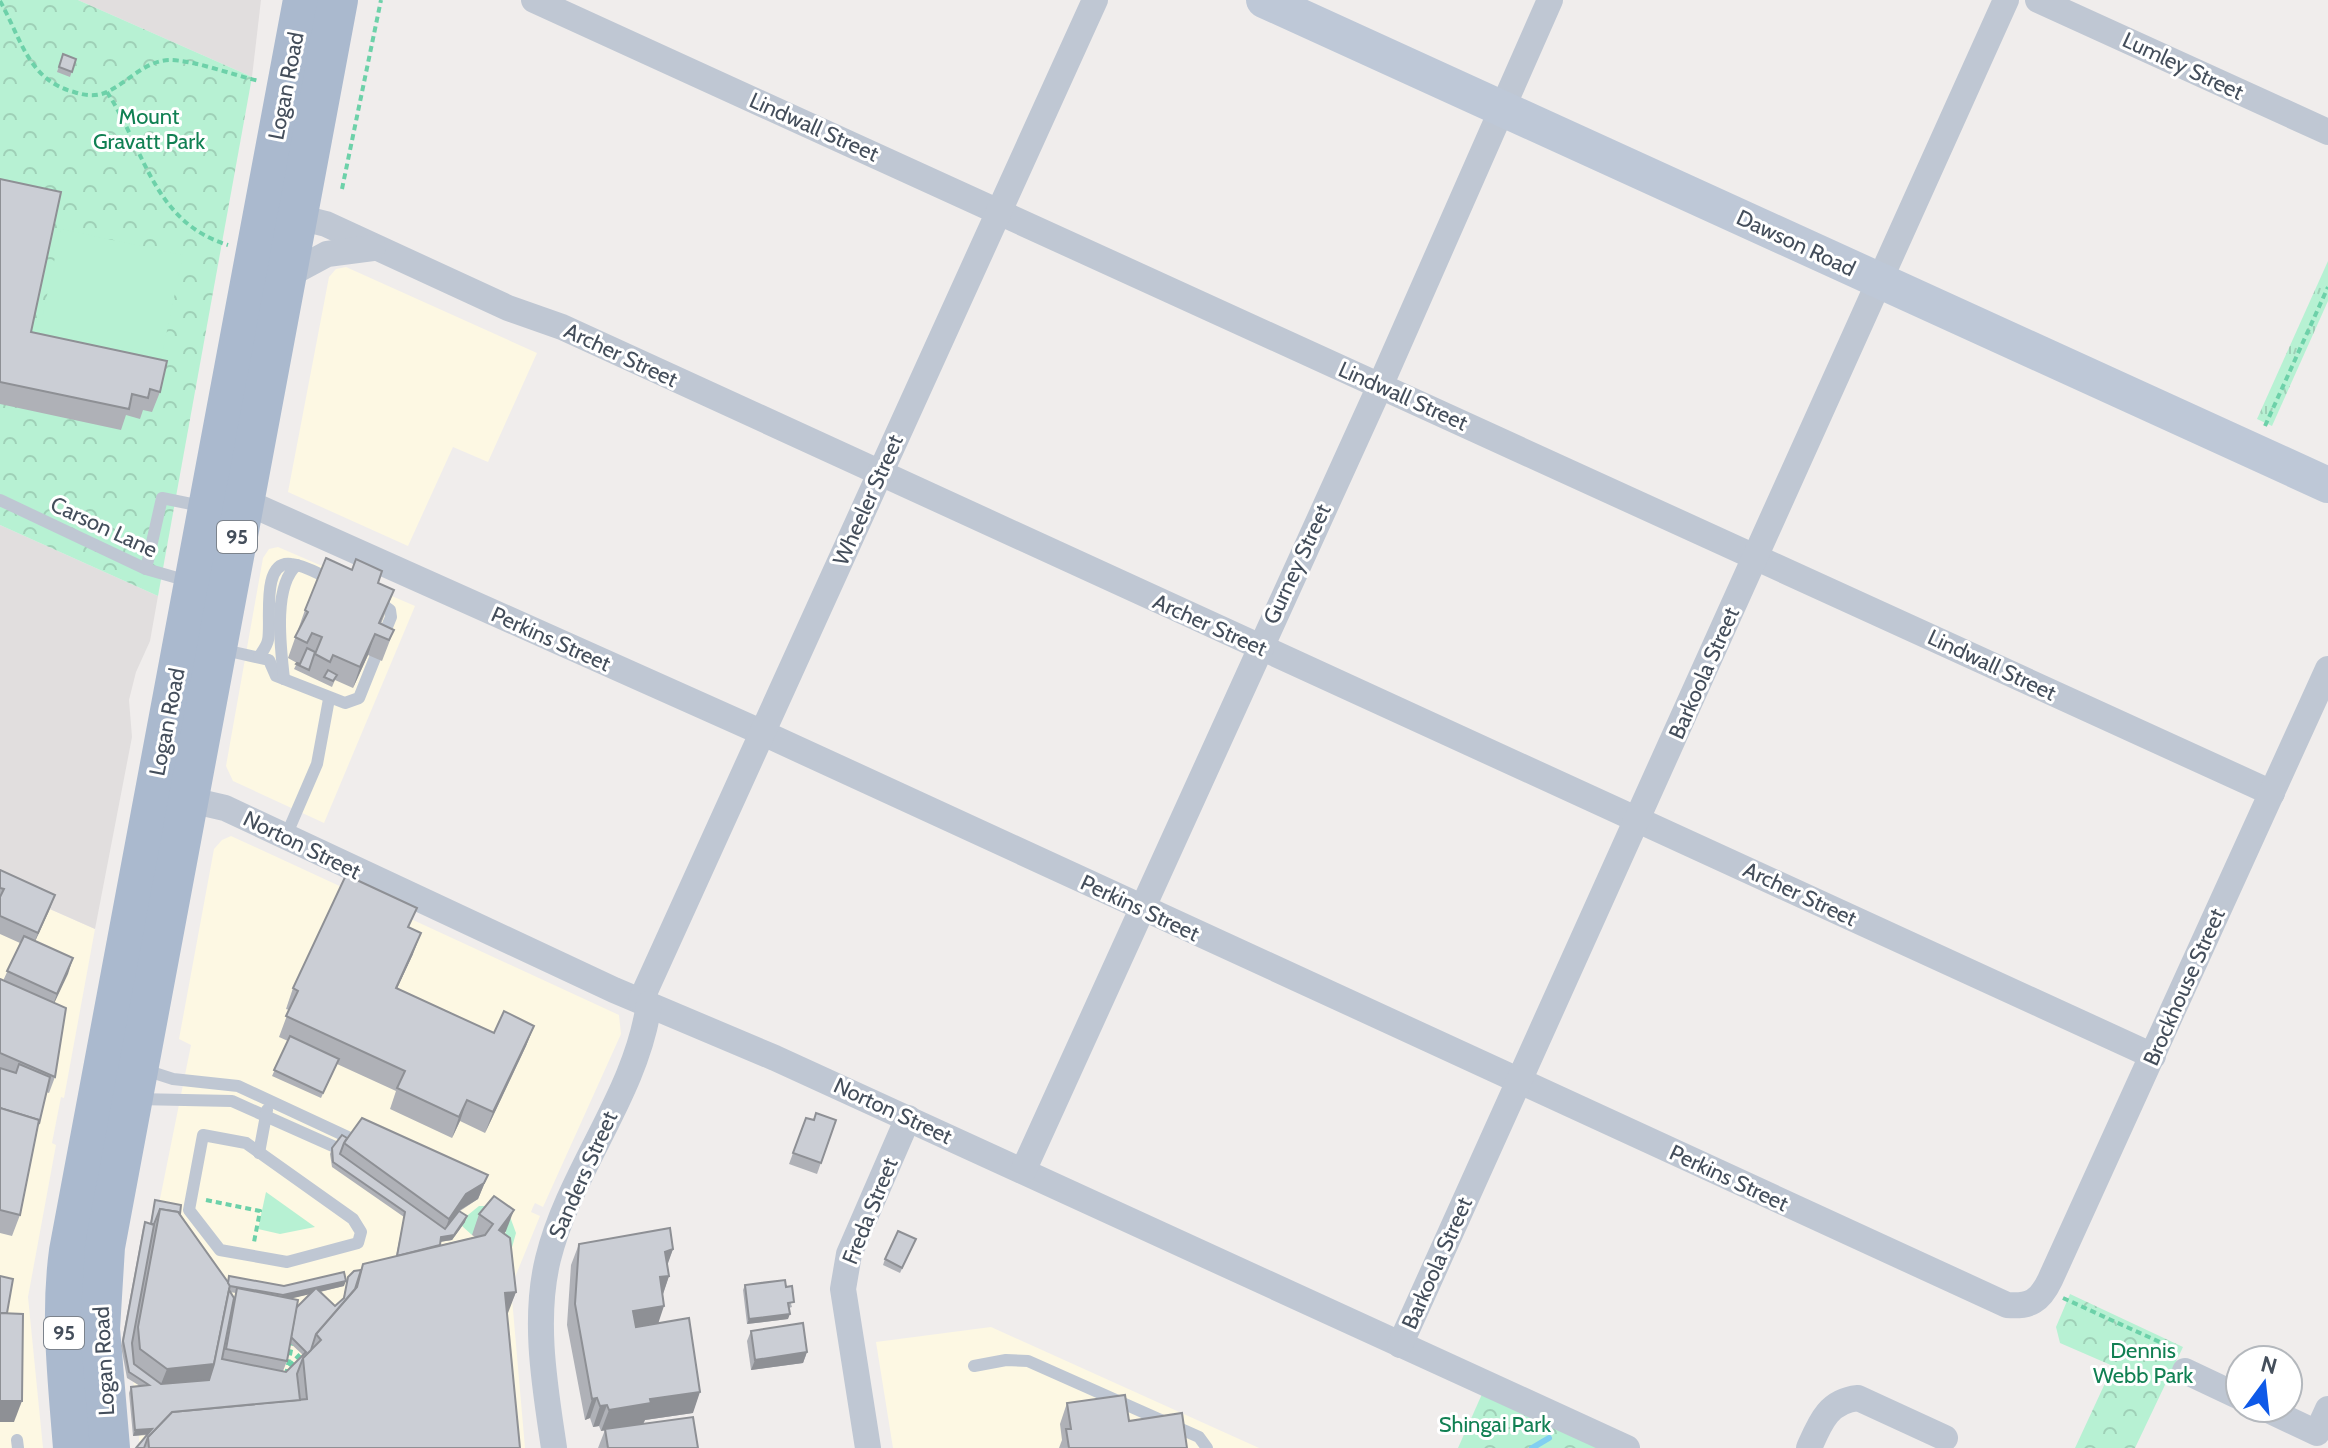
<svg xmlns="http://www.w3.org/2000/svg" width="2328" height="1448" font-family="Cabin,sans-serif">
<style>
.commercial{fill:#fdf8e3}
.education{fill:#e1dede}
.grass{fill:url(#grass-tufts)}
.forest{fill:url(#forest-crowns)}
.garden{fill:#b7f1d3}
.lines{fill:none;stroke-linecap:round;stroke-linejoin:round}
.stream{stroke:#81cff1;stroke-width:6}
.path{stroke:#6dd1a9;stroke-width:4;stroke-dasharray:6 4;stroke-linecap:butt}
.lane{stroke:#bfc7d3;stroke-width:12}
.street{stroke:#bfc7d3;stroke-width:26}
.secondary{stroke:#bec8d7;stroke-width:36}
.primary{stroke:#aab9ce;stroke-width:40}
.wall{fill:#afb1b7;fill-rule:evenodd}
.shaded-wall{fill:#8e9095}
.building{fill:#cbced5;stroke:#8e9095;stroke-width:2}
.labels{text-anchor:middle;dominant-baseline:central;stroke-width:6;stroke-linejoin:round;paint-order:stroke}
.shield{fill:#fff;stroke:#7c838c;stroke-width:2}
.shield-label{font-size:20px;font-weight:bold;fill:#444e5b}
.street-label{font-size:22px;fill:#444e5b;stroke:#fff}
.park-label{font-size:22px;fill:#118053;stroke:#fff}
</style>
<defs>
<pattern id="grass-tufts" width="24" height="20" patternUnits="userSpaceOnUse" patternTransform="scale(2)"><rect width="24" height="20" fill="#b7f1d3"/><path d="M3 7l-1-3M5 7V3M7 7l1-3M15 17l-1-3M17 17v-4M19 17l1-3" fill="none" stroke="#9fd0b7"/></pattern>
<pattern id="forest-crowns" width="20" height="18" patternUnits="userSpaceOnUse" patternTransform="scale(2)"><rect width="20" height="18" fill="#b7f1d3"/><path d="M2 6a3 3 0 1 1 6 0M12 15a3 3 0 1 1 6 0" fill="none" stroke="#9fd0b7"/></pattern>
</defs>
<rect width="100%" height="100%" fill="#f0edec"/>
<g class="commercial">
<path d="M 346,267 L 537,353 L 488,462 L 453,447 L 408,546 L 288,492 L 329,277 L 336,269 Z"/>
<path d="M 278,547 L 415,606 L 324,823 L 233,781 L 226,766 L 263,558 L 269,549 Z"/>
<path d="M 231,836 L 619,1015 L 621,1034 L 543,1207 L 535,1203 L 533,1207 L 531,1212 L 540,1216 L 511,1287 L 525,1448 L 140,1448 L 130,1348 L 191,1045 L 179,1039 L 214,849 L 222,840 Z"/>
<path d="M 0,887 L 95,929 L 64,1098 L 61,1097 L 52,1143 L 56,1145 L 28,1297 L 43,1448 L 0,1448 Z"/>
<path d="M 991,1327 L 1259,1448 L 893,1448 L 876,1342 Z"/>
</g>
<g class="education">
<path d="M 78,0 L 261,0 L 252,77 Z"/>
<path d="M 0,525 L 158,596 L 150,641 L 136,672 L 129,700 L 132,737 L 95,929 L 0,887 Z"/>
</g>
<path class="grass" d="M 2328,261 L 2328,301 L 2272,426 L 2257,419 Z"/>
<g class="forest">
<path d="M 0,0 L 78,0 L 252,77 L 158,596 L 0,525 Z"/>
<path d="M 2070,1294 L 2183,1347 L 2135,1448 L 2075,1448 L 2113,1366 L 2060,1343 L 2056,1327 Z"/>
<path d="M 1482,1394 L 1601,1448 L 1458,1448 Z"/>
</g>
<g class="garden">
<path d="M 61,229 L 183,255 L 157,378 L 35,352 Z"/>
<path d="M 266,1192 L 315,1227 L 280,1234 L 258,1229 Z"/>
<path d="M 479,1206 L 491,1206 L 509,1214 L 516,1233 L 511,1251 L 491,1250 L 506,1232 L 487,1217 L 472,1235 L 462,1226 L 463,1219 Z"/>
</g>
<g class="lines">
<path class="stream" d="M 1532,1448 L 1549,1438"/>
<g class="path">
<path d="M 0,1 C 21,38 28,80 74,92 C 86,96 98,97 109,91 C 129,81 145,61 169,60 C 194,60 233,75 259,81"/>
<path d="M 107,92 C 145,150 153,222 228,245"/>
<path d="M 342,189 L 381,0"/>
<path d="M 2265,426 L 2328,287"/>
<path d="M 206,1200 L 260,1211 L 254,1242"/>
<path d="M 2063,1298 L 2175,1349"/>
<path d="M 289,1366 L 302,1352"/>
<path d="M 286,1375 L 293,1340"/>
</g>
<g class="lane">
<path d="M 0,500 L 146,569 L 188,581"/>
<path d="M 146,569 L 162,498 L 201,506"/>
<path d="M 375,599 L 390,610 L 391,617 L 382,639"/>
<path d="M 220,649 L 269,660 L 276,676 L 345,703 L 359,698 L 375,658"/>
<path d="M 259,657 C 262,652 267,646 268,640 C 272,624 260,560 291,564 C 305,565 320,575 332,580"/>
<path d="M 284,679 C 281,650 272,586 297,565"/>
<path d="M 286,836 L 317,764 L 329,699"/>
<path d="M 142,1069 L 173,1079 L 238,1086 L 352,1139"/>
<path d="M 137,1099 L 232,1101 L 344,1151"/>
<path d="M 203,1135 L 246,1143 L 353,1219 L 361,1232 L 358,1243 L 287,1262 L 220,1250 L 189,1210 Z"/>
<path d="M 259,1153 L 267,1110"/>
<path d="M 974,1366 L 1006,1360 L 1028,1361 L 1199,1437 L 1207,1448"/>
<path d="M 17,1440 L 18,1448"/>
</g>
<g class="street">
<path d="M 534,0 L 2272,793"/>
<path d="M 2038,0 L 2328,132"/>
<path d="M 282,213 L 326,224 L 508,308 L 562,327 L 2153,1056"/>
<path d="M 286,276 L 327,254 L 373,248"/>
<path d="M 244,501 L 763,733 L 2007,1305 C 2030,1307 2040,1301 2050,1280 L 2328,669"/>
<path d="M 173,796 L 225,808 L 614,990 L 775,1058 L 1627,1448"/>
<path d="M 641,1000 L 1095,0"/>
<path d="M 1023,1171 L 1380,386 L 1550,0"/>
<path d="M 1400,1345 L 2006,0"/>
<path d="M 2185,1371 L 2240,1397"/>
<path d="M 2264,1408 L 2317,1433 L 2328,1409"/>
<path d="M 554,1448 C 545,1387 533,1320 548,1259 C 570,1170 636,1095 649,1004"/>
<path d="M 868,1448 L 843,1289 L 849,1254 L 908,1118"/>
<path d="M 1809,1448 C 1820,1423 1828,1401 1858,1398 L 1945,1438"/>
</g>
<path class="secondary" d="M 1264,0 L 2328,485"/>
<g class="primary">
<path d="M 73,1448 C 68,1382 60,1317 69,1251 L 303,0"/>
<path d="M 110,1448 L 100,1329 L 105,1247 L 338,0"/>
</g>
</g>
<g class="wall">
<path d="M 63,54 L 76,59 L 70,77 L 57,72 Z"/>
<path d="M 0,179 L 31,332 L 160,392 L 152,412 L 143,410 L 140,419 L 126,415 L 121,430 L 0,404 Z"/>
<path d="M 378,583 L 394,590 L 381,624 L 394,630 L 382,661 L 368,655 L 353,688 L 335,680 L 332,687 L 294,669 L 297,663 L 288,658 L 305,610 Z"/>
<path d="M 0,870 L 55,895 L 35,941 L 73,958 L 54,1003 L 55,1077 L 49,1093 L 46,1092 L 38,1127 L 20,1215 L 12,1236 L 0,1233 L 0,979 L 3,981 L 20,943 L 0,934 Z"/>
<path d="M 410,928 L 413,954 L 397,988 L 494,1033 L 534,1026 L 526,1046 L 485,1133 L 460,1121 L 452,1138 L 390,1109 L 396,1091 L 337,1064 L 321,1098 L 272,1076 L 288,1041 L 279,1037 L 289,1010 L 286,1009 L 293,988 Z"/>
<path d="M 814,1120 L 836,1120 L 817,1174 L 789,1164 L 793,1153 Z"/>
<path d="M 347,1138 L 488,1175 L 478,1199 L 460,1211 L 465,1222 L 452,1240 L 440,1242 L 440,1245 L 475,1237 L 472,1235 L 479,1214 L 506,1231 L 504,1234 L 516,1292 L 507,1313 L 520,1448 L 136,1448 L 147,1435 L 133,1436 L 129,1393 L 131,1387 L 140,1386 L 127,1378 L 121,1346 L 143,1228 L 145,1222 L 150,1224 L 155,1200 L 180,1214 L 227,1282 L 229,1276 L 284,1286 L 344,1286 L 320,1292 L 335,1306 L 343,1299 L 348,1277 L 361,1270 L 396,1256 L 404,1217 L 332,1167 L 330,1154 L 332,1148 ZM 229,1292 L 236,1293 L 233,1299 ZM 310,1294 L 296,1308 L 291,1298 ZM 290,1343 L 303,1355 L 286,1372 L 283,1371 L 287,1361 Z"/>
<path d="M 579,1244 L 673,1249 L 667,1264 L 669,1276 L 663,1294 L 658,1324 L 693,1413 L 645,1420 L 643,1424 L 698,1448 L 598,1448 L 605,1430 L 601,1431 L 599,1426 L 593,1427 L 590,1418 L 585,1420 L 567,1325 L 571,1265 Z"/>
<path d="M 914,1244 L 900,1273 L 883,1265 L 885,1259 Z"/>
<path d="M 745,1285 L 786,1287 L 792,1307 L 789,1308 L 788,1319 L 747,1324 L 743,1290 Z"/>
<path d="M 751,1331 L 807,1352 L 803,1363 L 751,1370 L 747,1341 Z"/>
<path d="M 1067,1403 L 1129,1421 L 1187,1448 L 1059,1448 L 1062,1440 L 1060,1424 Z"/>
</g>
<g class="shaded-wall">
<path d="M 375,634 L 368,655 L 353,688 L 360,667 Z"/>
<path d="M 55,895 L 49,911 L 32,948 L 38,933 Z"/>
<path d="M 421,933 L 413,954 L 388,1008 L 396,988 Z"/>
<path d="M 73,958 L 68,974 L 51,1010 L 57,994 Z"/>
<path d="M 534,1026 L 526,1046 L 485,1133 L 493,1112 Z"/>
<path d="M 467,1100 L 460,1121 L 452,1138 L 459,1117 Z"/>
<path d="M 488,1175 L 478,1199 L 460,1210 L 443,1235 L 449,1219 L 466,1194 Z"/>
<path d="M 514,1210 L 506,1231 L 491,1250 L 499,1230 Z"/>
<path d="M 467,1216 L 465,1222 L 452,1240 L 439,1242 L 441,1237 Z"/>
<path d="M 673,1249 L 666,1269 L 665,1252 Z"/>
<path d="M 669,1276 L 662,1297 L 660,1277 Z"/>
<path d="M 346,1281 L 344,1286 L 281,1301 L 283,1295 Z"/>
<path d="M 516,1292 L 508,1313 L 498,1314 L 505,1293 Z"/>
<path d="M 664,1306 L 657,1327 L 626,1332 L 633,1311 Z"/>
<path d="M 790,1314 L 788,1319 L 747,1324 L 749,1319 Z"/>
<path d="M 807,1352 L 803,1363 L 751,1370 L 755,1360 Z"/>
<path d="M 214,1364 L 207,1385 L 159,1389 L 167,1369 Z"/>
<path d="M 700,1392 L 693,1413 L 645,1420 L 643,1424 L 601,1431 L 609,1410 L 650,1399 Z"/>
<path d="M 597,1398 L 590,1418 L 585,1420 L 592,1399 Z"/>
<path d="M 0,1401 L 22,1401 L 14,1422 L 0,1422 Z"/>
<path d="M 607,1405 L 599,1426 L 593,1427 L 600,1406 Z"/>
<path d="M 152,1429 L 150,1434 L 133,1436 L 135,1430 Z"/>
</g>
<g class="building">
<path d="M 63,54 L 76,59 L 72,72 L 59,67 Z"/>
<path d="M 0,179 L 61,192 L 31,332 L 167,361 L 160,392 L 150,389 L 148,398 L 132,394 L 129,409 L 0,382 Z"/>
<path d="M 326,558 L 352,570 L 356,559 L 382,571 L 378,583 L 394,590 L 379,623 L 394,630 L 389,640 L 375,634 L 360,667 L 333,655 L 330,662 L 315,654 L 322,637 L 312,633 L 307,643 L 295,637 L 308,612 L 305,610 Z"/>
<path d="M 307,648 L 315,652 L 309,670 L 296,664 L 297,663 L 300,664 Z"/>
<path d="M 328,670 L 337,675 L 333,681 L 324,677 Z"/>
<path d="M 0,870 L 55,895 L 38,933 L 0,916 L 0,897 L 4,889 L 0,888 Z"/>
<path d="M 346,875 L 417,908 L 408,927 L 421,933 L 396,988 L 494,1033 L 504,1011 L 534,1026 L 493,1112 L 467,1100 L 459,1117 L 397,1088 L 405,1071 L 286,1016 L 298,991 L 293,988 Z"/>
<path d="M 24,936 L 73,958 L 57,994 L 7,971 Z"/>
<path d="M 0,979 L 66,1008 L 55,1077 L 0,1053 Z"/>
<path d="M 290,1036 L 339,1059 L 323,1093 L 274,1070 Z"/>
<path d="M 19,1064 L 50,1077 L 39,1124 L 39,1120 L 0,1108 L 0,1068 L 16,1073 Z"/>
<path d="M 0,1108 L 39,1120 L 20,1215 L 0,1210 Z"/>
<path d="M 816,1113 L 836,1120 L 821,1163 L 793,1153 L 806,1118 L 814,1120 Z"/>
<path d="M 362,1118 L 488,1175 L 484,1183 L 466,1194 L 449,1219 L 344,1143 Z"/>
<path d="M 342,1135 L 347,1138 L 344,1143 L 340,1154 L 445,1229 L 459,1211 L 467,1216 L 454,1235 L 441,1237 L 440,1245 L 397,1256 L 405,1212 L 333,1162 L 332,1148 Z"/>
<path d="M 494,1196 L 514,1210 L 499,1230 L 510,1238 L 516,1292 L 505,1293 L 520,1448 L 149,1448 L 148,1437 L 172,1412 L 307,1399 L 303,1358 L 321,1340 L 316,1334 L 357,1287 L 363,1264 L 485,1235 L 493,1224 L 479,1214 Z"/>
<path d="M 155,1200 L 181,1205 L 180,1214 L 178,1212 L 160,1209 L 154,1224 L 151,1224 Z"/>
<path d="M 160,1209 L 178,1212 L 230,1285 L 214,1364 L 167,1369 L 140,1349 L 138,1327 Z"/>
<path d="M 145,1222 L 154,1225 L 132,1343 L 134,1364 L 161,1384 L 209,1380 L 214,1364 L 229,1290 L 234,1298 L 222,1359 L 286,1372 L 306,1352 L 291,1337 L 296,1308 L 316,1288 L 335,1306 L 344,1298 L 348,1277 L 354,1271 L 361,1270 L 355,1289 L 316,1334 L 311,1350 L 303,1358 L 297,1374 L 300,1400 L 172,1412 L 148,1437 L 144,1448 L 136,1448 L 152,1429 L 135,1430 L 131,1387 L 149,1385 L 129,1372 L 123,1341 Z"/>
<path d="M 670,1228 L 673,1249 L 665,1252 L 669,1276 L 660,1277 L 664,1306 L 633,1311 L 636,1327 L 689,1318 L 700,1392 L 650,1399 L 651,1403 L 609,1410 L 607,1405 L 600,1406 L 597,1398 L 592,1399 L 575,1304 L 579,1244 Z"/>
<path d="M 898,1231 L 916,1239 L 902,1268 L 885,1259 Z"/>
<path d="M 344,1272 L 346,1281 L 283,1295 L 230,1286 L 228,1283 L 229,1276 L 284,1286 Z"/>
<path d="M 0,1276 L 13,1279 L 7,1313 L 0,1313 Z"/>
<path d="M 785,1280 L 786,1287 L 792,1286 L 794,1302 L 788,1303 L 790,1314 L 749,1319 L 745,1285 Z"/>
<path d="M 237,1288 L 298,1300 L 287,1361 L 226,1349 Z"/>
<path d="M 0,1313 L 23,1314 L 22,1401 L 0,1401 Z"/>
<path d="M 803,1323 L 807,1352 L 755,1360 L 751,1331 Z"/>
<path d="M 1125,1395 L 1129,1421 L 1182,1413 L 1187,1448 L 1069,1448 L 1066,1429 L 1071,1429 L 1067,1403 Z"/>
<path d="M 693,1417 L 698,1448 L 608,1448 L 605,1429 Z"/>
</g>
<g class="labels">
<g class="shield">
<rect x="217" y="521" width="40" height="32" rx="6"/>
<rect x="44" y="1317" width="40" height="32" rx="6"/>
</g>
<g class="shield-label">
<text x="237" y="537">95</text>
<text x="64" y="1333">95</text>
</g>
<g class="street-label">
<text transform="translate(2183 66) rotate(25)">Lumley Street</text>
<text transform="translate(286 86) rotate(-79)">Logan Road</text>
<text transform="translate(814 127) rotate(24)">Lindwall Street</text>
<text transform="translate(1796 243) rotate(25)">Dawson Road</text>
<text transform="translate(621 355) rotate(25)">Archer Street</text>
<text transform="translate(1403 396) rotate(24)">Lindwall Street</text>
<text transform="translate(868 500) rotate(-66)">Wheeler Street</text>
<text transform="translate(104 527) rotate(25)">Carson Lane</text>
<text transform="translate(1297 564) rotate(-65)">Gurney Street</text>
<text transform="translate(1210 625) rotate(24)">Archer Street</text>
<text transform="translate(551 639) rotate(24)">Perkins Street</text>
<text transform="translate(1992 665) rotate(25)">Lindwall Street</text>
<text transform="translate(1704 673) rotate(-66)">Barkoola Street</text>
<text transform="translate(167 722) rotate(-79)">Logan Road</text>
<text transform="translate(302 845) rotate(26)">Norton Street</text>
<text transform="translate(1800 894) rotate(25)">Archer Street</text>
<text transform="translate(1140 908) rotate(25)">Perkins Street</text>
<text transform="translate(2184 987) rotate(-66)">Brockhouse Street</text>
<text transform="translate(893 1111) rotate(25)">Norton Street</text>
<text transform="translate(583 1175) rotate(-66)">Sanders Street</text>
<text transform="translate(1729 1178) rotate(25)">Perkins Street</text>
<text transform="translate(870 1211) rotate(-68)">Freda Street</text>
<text transform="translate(1437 1263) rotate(-66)">Barkoola Street</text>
<text transform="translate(104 1361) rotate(-93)">Logan Road</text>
</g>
<g class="park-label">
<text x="149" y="116">Mount<tspan x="149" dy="25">Gravatt Park</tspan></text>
<text x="2143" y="1350">Dennis<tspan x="2143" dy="25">Webb Park</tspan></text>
<text x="1495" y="1424">Shingai Park</text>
</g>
</g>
<g transform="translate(2264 1384) rotate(15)"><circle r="38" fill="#ffffff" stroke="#b4b8bd" stroke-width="2"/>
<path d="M0-6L14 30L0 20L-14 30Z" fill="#0e59e8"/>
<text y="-12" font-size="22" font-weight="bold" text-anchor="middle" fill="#444e5b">N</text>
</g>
</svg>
